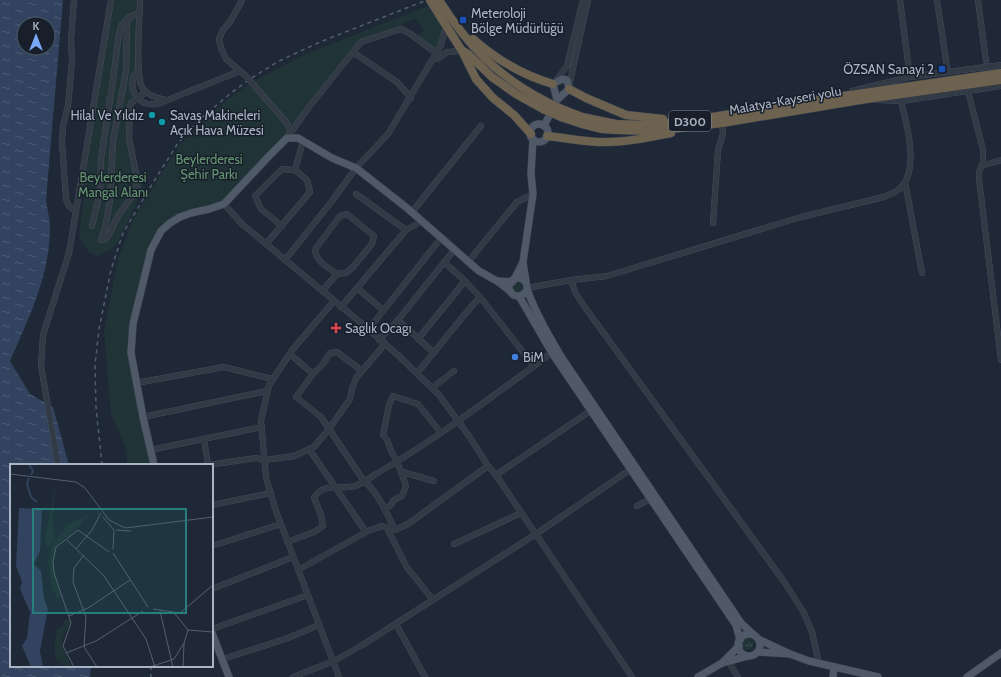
<svg xmlns="http://www.w3.org/2000/svg" width="1001" height="677" font-family="Cabin,sans-serif">
<style>
.grass{fill:url(#grass-tufts)}
.park{fill:#203437}
.water{fill:url(#water-ripples);fill-rule:evenodd}
.lines{fill:none;stroke-linecap:round;stroke-linejoin:round}
.minor-casing{stroke:#4f5765;stroke-width:6}
.major-casing{stroke:#3b4350;stroke-width:8}
.highway-casing{stroke:#3c4451;stroke-width:9}
.minor{stroke:#323a46;stroke-width:5.5}
.major{stroke:#4f5967;stroke-width:7}
.highway{stroke:#6d624f;stroke-width:8}
.rail{stroke:#535e6e;stroke-width:1.5;stroke-dasharray:4 4;stroke-linecap:butt}
.minor-bridge-casing{stroke:#4f5765;stroke-width:6;stroke-linecap:butt}
.highway-bridge-casing{stroke:#3c4451;stroke-width:9;stroke-linecap:butt}
.minor-bridge{stroke:#323a46;stroke-width:5.5}
.highway-bridge{stroke:#6d624f;stroke-width:8}
.transit-dot{fill:#1a4fb4;stroke:#181f2b;stroke-width:1.5}
.culture-dot{fill:#0f9aa8;stroke:#181f2b;stroke-width:1.5}
.health-dot{fill:#e0444e;stroke:#181f2b;stroke-width:1.5}
.shop-dot{fill:#3f7fe0;stroke:#181f2b;stroke-width:1.5}
.labels{text-anchor:middle;dominant-baseline:central;stroke-width:3;stroke-linejoin:round;paint-order:stroke}
.shield{fill:#181f2b;stroke:#7f8796;stroke-width:1}
.shield-label{font-size:12px;font-weight:bold;fill:#abb4c4}
.poi-label{font-size:13px;fill:#abb4c4;stroke:#181f2b;text-anchor:start}
.street-label{font-size:13px;fill:#abb4c4;stroke:#181f2b}
.park-label{font-size:13px;fill:#639470;stroke:#181f2b}
.inset-river{fill:none;stroke:#31435e;stroke-width:2}
.inset-road{fill:none;stroke:#56606f;stroke-width:1}
.view{fill:#267f7b;fill-opacity:0.15;stroke:#267f7b;stroke-width:2}
.inset-edge{fill:none;stroke:#abb4c4;stroke-width:2}
</style>
<defs>
<pattern id="grass-tufts" width="24" height="20" patternUnits="userSpaceOnUse"><rect width="24" height="20" fill="#203437"/><path d="M3 7l-1-3M5 7V3M7 7l1-3M15 17l-1-3M17 17v-4M19 17l1-3" fill="none" stroke="#3e4f52"/></pattern>
<pattern id="water-ripples" width="26" height="14" patternUnits="userSpaceOnUse"><rect width="26" height="14" fill="#31435e"/><path d="M2 4q2-2 4 0t4 0M15 11q2-2 4 0t4 0" fill="none" stroke="#4c5c73"/></pattern>
</defs>
<rect width="100%" height="100%" fill="#1e2836"/>
<g class="grass">
<circle cx="518" cy="287" r="4.5"/>
<circle cx="748" cy="644" r="6"/>
</g>
<g class="park">
<path d="M 111,0 L 140,0 L 139,71 L 132,78 L 138,98 L 133,107 L 132,137 L 135,156 L 144,188 L 117,244 L 110,250 L 97,256 L 90,253 L 79,238 L 84,196 L 86,148 Z"/>
<path d="M 433,4 L 446,26 L 437,53 L 415,37 L 424,30 L 415,19 L 403,23 L 401,29 L 361,42 L 287,138 L 224,204 L 180,217 L 155,240 L 131,342 L 154,465 L 127,465 C 128,445 118,431 111,414 L 104,332 L 118,259 L 133,219 L 180,144 L 228,99 L 254,81 L 308,53 Z"/>
</g>
<path class="water" d="M 0,0 L 63,0 L 46,200 C 47,208 49,216 50,224 C 51,274 29,317 10,361 L 30,394 L 53,407 L 69,465 L 11,465 L 11,666 L 91,666 L 90,677 L 0,677 ZM 24,24 L 48,24 L 48,48 L 24,48 Z"/>
<g class="lines">
<defs>
<g id="minor">
<path d="M 74,0 L 71,39 L 72,60 L 68,106 L 63,126 L 62,143 L 66,199 L 69,206 L 76,211"/>
<path d="M 140,0 C 140,17 134,78 143,89 C 149,96 158,98 166,100"/>
<path d="M 242,0 L 230,22 L 223,30 L 219,39 L 221,48 L 226,59 L 247,77"/>
<path d="M 900,0 L 909,70"/>
<path d="M 937,0 L 947,67"/>
<path d="M 978,0 L 986,61"/>
<path d="M 140,12 L 130,17 L 127,22 L 126,71 L 113,141 L 110,201 L 105,228 L 101,240 L 104,240 C 111,235 113,225 117,218 C 123,208 129,200 137,192 L 136,174 L 129,138 L 130,107 L 131,103 L 146,92"/>
<path d="M 353,52 L 361,42 L 401,29 L 409,33 L 439,55"/>
<path d="M 437,59 L 447,52 L 462,51"/>
<path d="M 139,71 C 128,77 132,95 141,101 C 147,105 153,105 160,103 L 240,71"/>
<path d="M 251,82 L 286,122 L 291,132"/>
<path d="M 555,82 L 567,66 L 583,0"/>
<path d="M 569,86 L 588,0"/>
<path d="M 852,91 L 910,77 L 1001,65"/>
<path d="M 968,91 L 983,150 L 983,162 L 979,172 L 979,179 L 1001,360"/>
<path d="M 878,100 L 901,101 L 1001,86"/>
<path d="M 287,138 L 309,107 L 353,52 L 397,82 L 411,98"/>
<path d="M 981,166 L 1001,160"/>
<path d="M 905,182 L 922,273"/>
<path d="M 356,194 L 406,230"/>
<path d="M 224,204 L 242,224 L 366,327 L 400,357 L 439,395 L 469,436 L 488,466 L 496,475 L 632,677"/>
<path d="M 412,212 L 481,126"/>
<path d="M 713,223 L 718,150 L 723,134 L 722,123"/>
<path d="M 92,226 L 100,192 L 101,159 L 113,80 L 118,40 L 121,26 L 128,18"/>
<path d="M 282,226 L 261,209 L 255,196 L 282,169 L 295,170"/>
<path d="M 266,244 L 310,192 L 307,180 L 295,170 L 303,141"/>
<path d="M 285,260 L 332,201 L 356,168 L 388,134 L 441,45 L 446,26"/>
<path d="M 444,262 L 465,281 L 480,297 L 534,366"/>
<path d="M 468,262 L 517,202 L 533,194"/>
<path d="M 571,280 L 575,292 L 584,306 L 785,583 L 804,613 L 812,632 L 819,663"/>
<path d="M 357,288 L 383,310"/>
<path d="M 527,288 L 571,280 L 607,276 L 801,217 L 884,197 C 887,195 892,194 895,192 C 922,177 907,125 901,101"/>
<path d="M 322,291 L 337,274 L 346,273 L 352,268 L 372,244 L 374,236 L 347,214 L 340,216 L 316,248 C 312,259 329,268 337,274"/>
<path d="M 334,301 L 293,349 L 269,385 L 261,421 L 266,478 L 276,511 L 339,677"/>
<path d="M 341,307 L 406,230 L 422,221"/>
<path d="M 398,320 L 434,353"/>
<path d="M 368,330 L 441,238"/>
<path d="M 418,339 L 465,281"/>
<path d="M 379,340 L 398,320 L 454,250"/>
<path d="M 290,354 L 313,374 L 296,397 L 321,417 L 364,481 C 377,491 388,515 395,530"/>
<path d="M 417,373 C 438,348 458,321 480,297"/>
<path d="M 313,374 L 323,364 L 330,353 L 337,352 L 362,371"/>
<path d="M 136,383 L 224,367 L 272,379"/>
<path d="M 432,388 L 454,371"/>
<path d="M 143,417 L 267,391"/>
<path d="M 204,439 L 208,465"/>
<path d="M 309,449 L 366,532"/>
<path d="M 150,450 L 262,427"/>
<path d="M 58,465 L 41,366 L 43,335 L 69,253 L 111,0"/>
<path d="M 208,465 L 256,458 L 265,460 L 294,456 L 314,447 L 329,429 L 350,399 L 352,389 L 356,378 L 384,345"/>
<path d="M 402,472 L 434,481"/>
<path d="M 496,475 L 593,409"/>
<path d="M 212,505 L 271,493"/>
<path d="M 637,506 L 654,497"/>
<path d="M 384,508 L 390,506 L 394,500 L 402,496 L 406,486 L 397,461 L 392,453 L 387,440 L 383,435 L 389,405 L 393,396 L 418,404 L 441,433"/>
<path d="M 387,528 L 406,566 L 433,600"/>
<path d="M 287,542 L 314,532 L 323,526 L 321,515 L 314,498 C 323,482 339,490 355,486 C 362,484 370,478 376,474 C 438,438 496,394 554,351"/>
<path d="M 454,544 L 521,513"/>
<path d="M 212,546 L 281,524"/>
<path d="M 298,570 L 368,531 L 382,526 L 395,530 L 408,524 L 488,466"/>
<path d="M 212,589 L 293,557"/>
<path d="M 396,624 L 425,677"/>
<path d="M 212,629 L 308,595"/>
<path d="M 223,659 L 288,638 L 319,625"/>
<path d="M 728,661 L 738,677"/>
<path d="M 293,677 L 334,661 L 364,644 L 536,534 L 634,467"/>
</g>
<g id="major">
<path d="M 562,79 L 567,80 L 569,89 L 557,100 L 553,84 Z"/>
<circle cx="539" cy="133" r="9"/>
<path d="M 544,126 L 548,118"/>
<path d="M 523,262 L 533,194 L 531,174 L 533,139"/>
<circle cx="518" cy="287" r="9"/>
<path d="M 514,280 L 523,262 L 526,282"/>
<path d="M 527,289 C 536,314 549,336 562,358 L 741,623 L 755,636"/>
<path d="M 510,291 L 497,281 L 512,282"/>
<path d="M 519,296 L 552,353 L 736,625 L 740,640"/>
<path d="M 154,465 L 143,417 L 131,353 L 133,324 L 151,250 L 161,231 L 170,223 L 180,217 L 191,213 L 209,209 L 224,204 L 270,155 L 287,138 L 298,138 L 332,158 L 356,168 L 407,208 L 479,271 L 497,281"/>
<path d="M 212,633 L 229,677"/>
<circle cx="749" cy="645" r="11"/>
<path d="M 739,646 L 722,663 L 748,656"/>
<path d="M 758,652 L 790,654 L 758,639"/>
<path d="M 790,654 L 809,661 L 878,677"/>
<path d="M 698,677 L 722,663"/>
<path d="M 833,677 L 834,667"/>
<path d="M 967,677 L 1001,653"/>
</g>
<g id="highway">
<path d="M 430,0 L 462,51 L 476,79 L 493,98 L 514,115 L 531,134"/>
<path d="M 439,0 C 468,46 498,77 547,102"/>
<path d="M 473,39 C 498,61 522,75 553,84"/>
<path d="M 463,51 L 468,54 L 492,77 L 516,94 L 543,109"/>
<path d="M 569,89 L 586,98 L 626,115 L 663,119"/>
<path d="M 564,110 L 582,117 L 616,124 L 646,125 L 688,121 L 816,100 L 1001,73"/>
<path d="M 561,117 L 582,124 L 602,129 L 617,130 L 653,131 L 722,123 L 860,100 L 1001,80"/>
<path d="M 547,136 C 568,138 588,143 609,142 C 630,142 651,137 671,133"/>
</g>
</defs>
<use href="#minor" class="minor-casing"/>
<use href="#major" class="major-casing"/>
<use href="#highway" class="highway-casing"/>
<use href="#minor" class="minor"/>
<use href="#major" class="major"/>
<use href="#highway" class="highway"/>
<g class="rail">
<path d="M 102,465 L 96,407 L 95,365 L 99,329 L 111,270 L 123,233 L 154,181 L 178,143 L 199,120 L 231,93 L 250,79 L 279,61 L 320,42 L 427,0"/>
<path d="M 151,666 L 151,677"/>
</g>
<defs>
<path id="minor-bridge" d="M 247,77 L 251,82"/>
<g id="highway-bridge">
<path d="M 547,102 L 564,110"/>
<path d="M 543,109 L 561,117"/>
</g>
</defs>
<use href="#minor-bridge" class="minor-bridge-casing"/>
<use href="#highway-bridge" class="highway-bridge-casing"/>
<use href="#minor-bridge" class="minor-bridge"/>
<use href="#highway-bridge" class="highway-bridge"/>
</g>
<g class="transit-dot">
<rect x="459" y="16" width="8" height="8" rx="2"/>
<rect x="938" y="65" width="8" height="8" rx="2"/>
</g>
<g class="culture-dot">
<circle cx="152" cy="115" r="4"/>
<circle cx="162" cy="122" r="4"/>
</g>
<path class="health-dot" d="M334 322h4v4h4v4h-4v4h-4v-4h-4v-4h4z"/>
<circle class="shop-dot" cx="515" cy="357" r="4"/>
<g class="labels">
<rect class="shield" x="669" y="111" width="42" height="20" rx="3"/>
<g class="shield-label">
<text x="690" y="121">D300</text>
</g>
<g class="poi-label">
<text x="471" y="13">Meteroloji<tspan x="471" dy="15">Bölge Müdürlüğü</tspan></text>
<text x="934" y="69" text-anchor="end">ÖZSAN Sanayi 2</text>
<text x="144" y="115" text-anchor="end">Hilal Ve Yıldız</text>
<text x="170" y="115">Savaş Makineleri<tspan x="170" dy="15">Açık Hava Müzesi</tspan></text>
<text x="345" y="328">Saglık Ocagı</text>
<text x="523" y="357">BiM</text>
</g>
<g class="street-label">
<text transform="translate(785 100) rotate(-10)">Malatya-Kayseri yolu</text>
</g>
<g class="park-label">
<text x="209" y="159">Beylerderesi<tspan x="209" dy="15">Şehir Parkı</tspan></text>
<text x="113" y="177">Beylerderesi<tspan x="113" dy="15">Mangal Alanı</tspan></text>
</g>
</g>
<g transform="translate(10 464)">
<rect width="203" height="203" fill="#1e2836"/>
<path d="M 46,20 L 43,57 L 45,74 L 38,84 L 35,82 L 36,68 ZM 89,46 L 89,53 L 86,48 L 78,52 L 66,66 L 47,80 L 43,99 L 51,133 L 47,134 L 42,125 L 38,96 L 43,79 L 58,60 ZM 59,155 L 60,161 L 53,171 L 52,181 L 61,203 L 56,203 L 46,195 L 44,182 L 47,165 L 54,161 L 54,156 Z" fill="#203437"/>
<path d="M 9,44 L 32,45 L 30,87 L 24,100 L 31,107 L 34,135 L 38,145 L 30,187 L 33,203 L 21,203 L 12,182 L 17,174 L 20,148 L 10,125 L 12,118 L 6,102 Z" fill="#31435e"/>
<path class="inset-river" d="M 19,0 L 23,7 L 21,11M 19,14 L 17,20 L 21,33 L 27,38"/>
<path class="inset-road" d="M 0,10 L 66,18 L 75,24 L 99,56 L 115,64 L 203,53M 93,53 L 104,66M 106,66 L 121,67M 57,76 L 94,112 L 136,175 L 145,203M 66,85 L 82,66 L 91,49M 103,85 L 104,66M 103,89 L 138,143M 74,91 L 64,104 L 63,118 L 76,153 L 74,183 L 87,203M 143,145 L 170,149 L 203,121M 150,147 L 163,203M 165,150 L 178,166 L 203,168M 59,152 L 78,144 L 120,116M 174,179 L 178,166M 56,189 L 86,177 L 133,147M 64,203 L 53,182 L 61,159 L 44,109 L 43,98 L 46,83 L 68,66 L 99,88M 140,203 L 164,195 L 174,179 L 173,203"/>
<path class="view" d="M 23,45 L 176,45 L 176,149 L 23,149 Z"/>
<rect width="203" height="203" class="inset-edge"/>
</g>
<g transform="translate(36 36)"><circle r="19" fill="#181f2b" stroke="#535b68"/>
<path d="M0-3L7 15L0 10L-7 15Z" fill="#7aa8fa"/>
<text y="-6" font-size="11" font-weight="bold" text-anchor="middle" fill="#abb4c4">K</text>
</g>
</svg>
